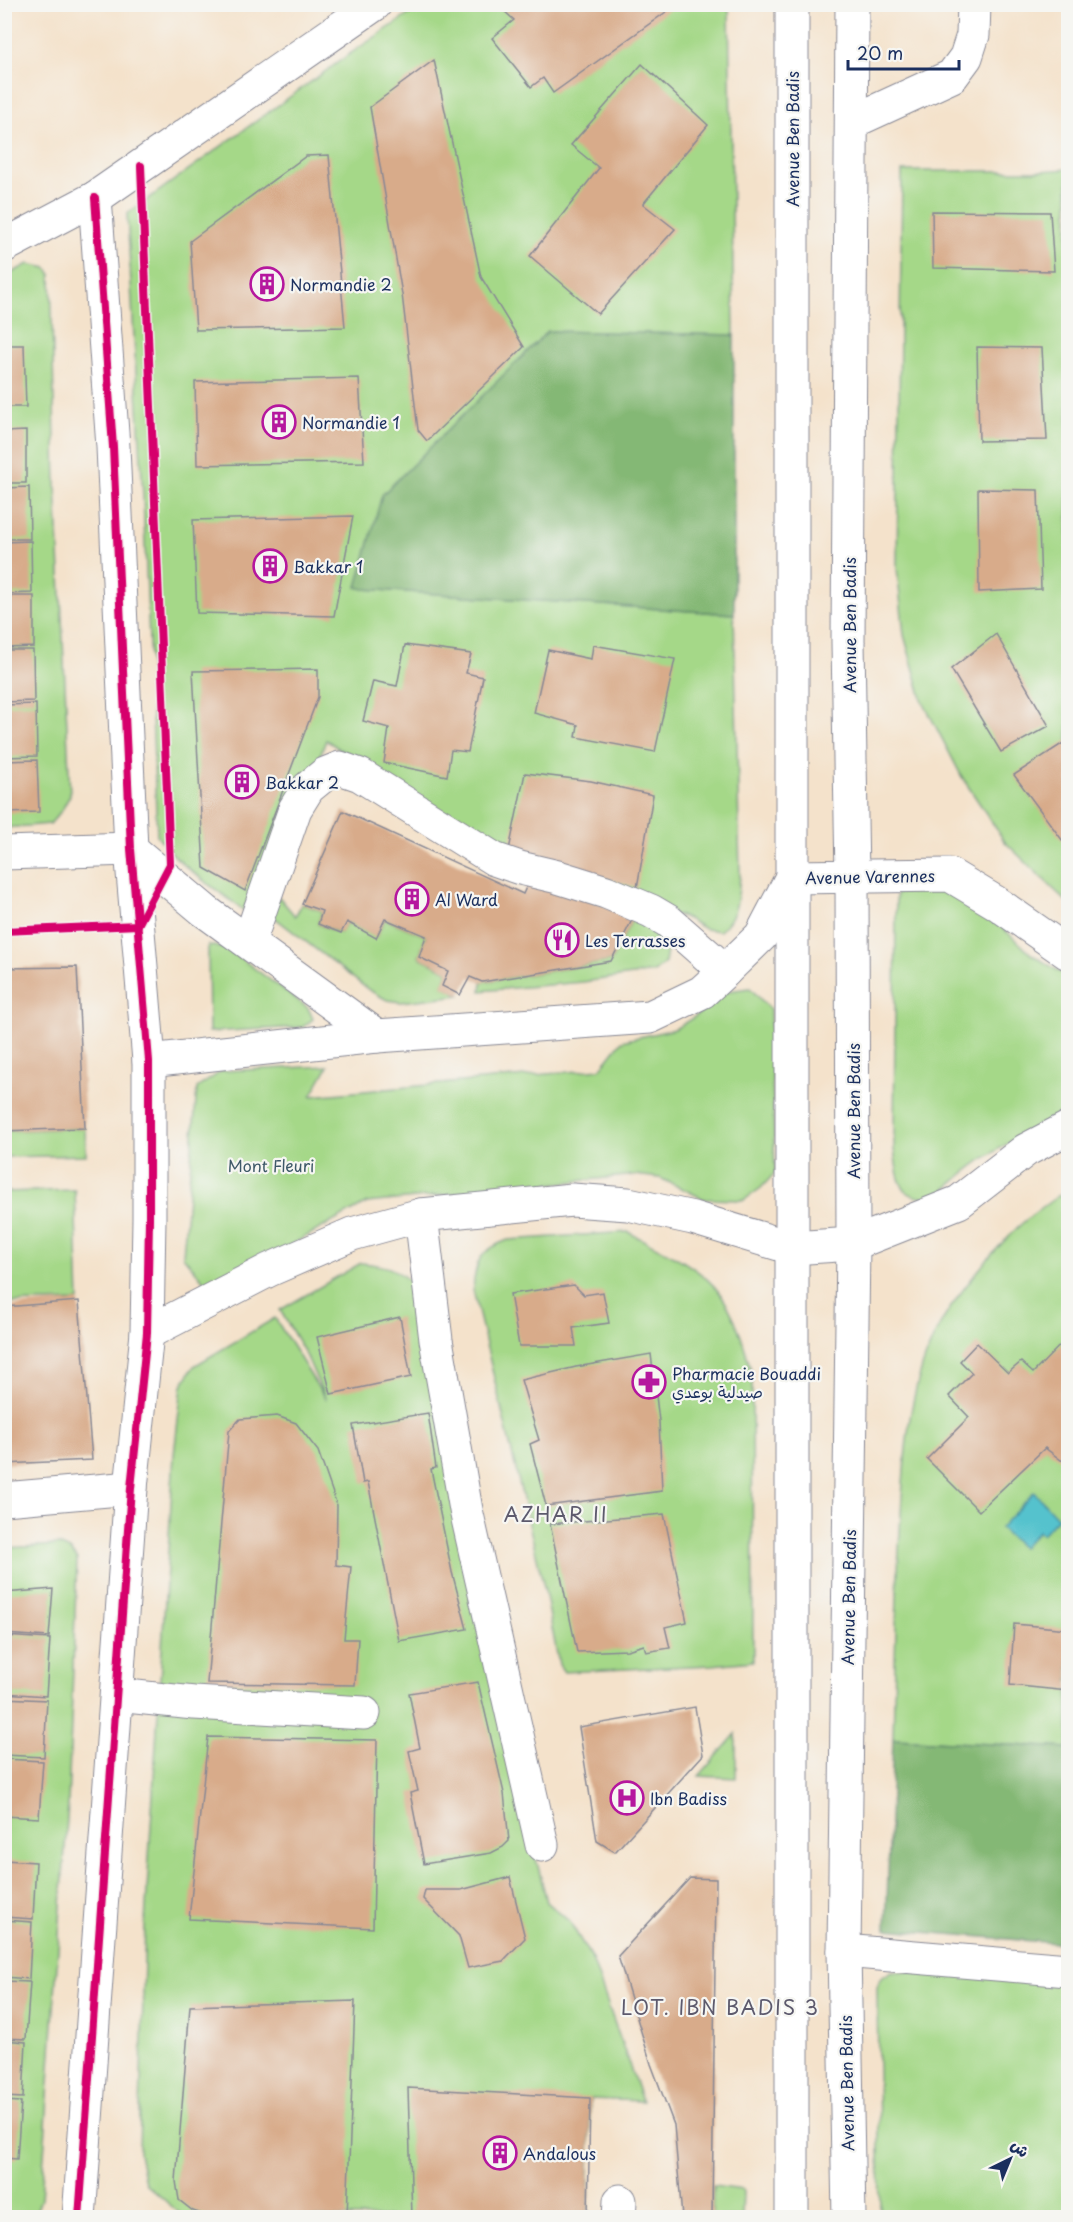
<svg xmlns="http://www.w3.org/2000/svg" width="1073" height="2222" font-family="'Playpen Sans','Playpen Sans Arabic',sans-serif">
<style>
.green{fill:#a5d888;stroke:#608473;stroke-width:1.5}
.forest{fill:#84b874;stroke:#507469;stroke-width:1.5}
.water{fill:#55c2cd;stroke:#387896;stroke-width:1.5}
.building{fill:#d8ab8a}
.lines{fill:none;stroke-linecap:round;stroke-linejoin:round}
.minor-casing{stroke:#888894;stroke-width:35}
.major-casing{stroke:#888894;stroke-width:35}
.minor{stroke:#fff;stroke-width:33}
.major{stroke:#fff;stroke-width:33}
.cycleway-casing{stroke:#f6f6f2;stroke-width:11}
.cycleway{stroke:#d6006c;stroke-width:8}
.labels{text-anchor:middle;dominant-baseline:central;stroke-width:4.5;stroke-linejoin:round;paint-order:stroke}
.street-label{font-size:16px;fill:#1b2f5e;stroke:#f6f6f2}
.poi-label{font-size:16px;fill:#1b2f5e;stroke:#f6f6f2;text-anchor:start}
.park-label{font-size:16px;fill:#3e5968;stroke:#f6f6f2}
.quarter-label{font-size:20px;letter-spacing:1.5px;fill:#5d5a6d;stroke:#f6f6f2}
</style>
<rect width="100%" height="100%" fill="#f6f6f2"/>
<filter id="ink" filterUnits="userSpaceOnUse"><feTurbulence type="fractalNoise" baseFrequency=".0167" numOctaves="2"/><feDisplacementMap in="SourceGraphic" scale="12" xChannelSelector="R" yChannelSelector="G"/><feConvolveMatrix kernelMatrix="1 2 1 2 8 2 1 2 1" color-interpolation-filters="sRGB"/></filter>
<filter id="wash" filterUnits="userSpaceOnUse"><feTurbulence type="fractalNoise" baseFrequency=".008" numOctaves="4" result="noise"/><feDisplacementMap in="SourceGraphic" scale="24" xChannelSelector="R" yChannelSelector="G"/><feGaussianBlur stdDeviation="1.35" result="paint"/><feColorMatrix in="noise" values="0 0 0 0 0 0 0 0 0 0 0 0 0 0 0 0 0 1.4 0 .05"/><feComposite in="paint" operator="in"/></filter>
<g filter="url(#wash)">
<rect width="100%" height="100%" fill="#f4e2cb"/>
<g class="green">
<path d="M 423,5 L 729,5 L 734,335 L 548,331 L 394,484 L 357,587 L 364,589 L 734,614 L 740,876 C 738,898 738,916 720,931 L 705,929 L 688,919 L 477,840 L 326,740 L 308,788 L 243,910 C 214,887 178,866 157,835 L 143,496 L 127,214 L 348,55 Z"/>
<path d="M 1068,169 L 1068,903 L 1005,842 L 962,777 L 923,702 L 904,635 L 897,568 L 902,171 L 1040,171 Z"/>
<path d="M 28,264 L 47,268 L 51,274 L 56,485 L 70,795 L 62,810 L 50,824 L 5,828 L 4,277 Z"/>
<path d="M 921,876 L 983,910 L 1031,954 L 1068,977 L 1068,1111 C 1031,1130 995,1148 962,1175 C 950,1185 937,1200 919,1197 C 896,1194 897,1167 894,1149 L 896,898 L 897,890 Z"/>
<path d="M 279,897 L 295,916 L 302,904 L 322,911 L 318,924 L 340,933 L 347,922 L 376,937 L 385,919 L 426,936 L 419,957 L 448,971 L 443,986 L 460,995 L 401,1002 L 387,1000 L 369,990 L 270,914 Z"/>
<path d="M 633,918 L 657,931 L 664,939 L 667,951 L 665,963 L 654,972 L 583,982 L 481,991 L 482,982 L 611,961 Z"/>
<path d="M 208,945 L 228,949 L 308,1008 L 313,1019 L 303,1027 L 209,1032 Z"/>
<path d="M 750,988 L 770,1009 L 775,1173 L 761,1188 L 744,1200 L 704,1199 L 660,1178 L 635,1175 L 367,1203 L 221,1283 L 205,1283 L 183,1256 L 197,1088 L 222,1071 L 328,1066 L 311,1096 L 600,1069 L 622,1041 L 675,1029 L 699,1014 L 720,992 Z"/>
<path d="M 85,1128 L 86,1155 L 5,1157 L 4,1131 Z"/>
<path d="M 1068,1189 L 1068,1748 L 893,1739 C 895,1669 896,1599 900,1530 C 904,1466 906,1398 933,1339 C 949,1303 989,1255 1018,1227 C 1033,1213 1051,1201 1068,1189 Z"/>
<path d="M 75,1190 L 79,1301 L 5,1303 L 4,1192 Z"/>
<path d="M 628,1232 C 657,1248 691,1261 714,1286 C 735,1310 744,1344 752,1374 L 753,1661 L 712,1665 L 564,1672 L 559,1665 L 545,1591 L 473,1290 C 475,1261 480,1250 508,1240 Z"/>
<path d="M 361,1263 C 386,1265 396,1268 414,1285 L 520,1795 L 547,1902 L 570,1922 L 592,1959 L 642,2101 L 590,2099 L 588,2217 L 184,2217 L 145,2183 L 139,2153 L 145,1922 L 174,1455 L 182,1385 L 194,1366 L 275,1318 L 326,1400 L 306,1355 L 280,1310 Z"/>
<path d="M 59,1545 L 70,1550 L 77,1559 L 68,1804 L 41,2199 L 34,2217 L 5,2218 L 5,1548 Z"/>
<path d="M 736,1734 L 736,1778 L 699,1776 Z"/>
<path d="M 892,1971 L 1068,1983 L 1068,2217 L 880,2217 L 877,1987 L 880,1979 Z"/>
<path d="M 713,2186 L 743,2190 L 742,2217 L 712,2217 Z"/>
</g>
<g class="forest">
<path d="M 548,331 L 734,335 L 734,614 L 364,589 L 357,587 L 382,495 Z"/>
<path d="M 893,1739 L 1068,1748 L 1068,1944 L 886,1929 Z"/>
</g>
<path class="water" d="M 1034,1492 L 1058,1518 L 1042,1534 L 1038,1531 L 1022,1548 L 1000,1528 Z"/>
<g id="blocks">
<g class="building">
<path d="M 509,4 L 677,4 L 553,93 L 543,78 L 531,87 L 492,38 L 514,20 L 502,9 Z"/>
<path d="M 434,60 L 481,277 L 524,347 L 427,441 L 418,430 L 402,294 L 370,107 Z"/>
<path d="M 642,64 L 708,125 L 643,204 L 675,229 L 598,314 L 530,256 L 599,168 L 571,145 Z"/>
<path d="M 329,155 L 345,327 L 196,330 L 190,241 L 306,156 Z"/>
<path d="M 932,211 L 1050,212 L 1054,271 L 933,268 Z"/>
<path d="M 4,345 L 24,345 L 26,407 L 4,407 Z"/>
<path d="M 977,347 L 1042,348 L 1047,440 L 979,441 Z"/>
<path d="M 359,378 L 364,462 L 197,465 L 195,382 Z"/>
<path d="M 26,431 L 26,483 L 4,483 L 4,432 Z"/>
<path d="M 29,487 L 30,539 L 4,539 L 4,488 Z"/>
<path d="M 978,489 L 1038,490 L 1041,589 L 979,592 Z"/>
<path d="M 353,516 L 334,616 L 197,613 L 193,520 Z"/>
<path d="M 31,541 L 32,593 L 4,594 L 4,542 Z"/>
<path d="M 4,596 L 34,596 L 34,647 L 4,648 Z"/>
<path d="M 996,634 L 1049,726 L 1001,752 L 951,669 Z"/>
<path d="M 405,645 L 471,654 L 466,673 L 483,677 L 468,752 L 451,750 L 447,776 L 384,763 L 389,728 L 363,721 L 373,681 L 397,686 Z"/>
<path d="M 593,645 L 675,659 L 655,752 L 576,737 L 578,725 L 534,713 L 548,650 L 591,659 Z"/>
<path d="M 4,650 L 33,650 L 34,701 L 4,702 Z"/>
<path d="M 318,669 L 318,697 L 245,891 L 204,868 L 193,671 Z"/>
<path d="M 36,704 L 37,756 L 4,757 L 4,705 Z"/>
<path d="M 1068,740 L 1068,848 L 1014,775 Z"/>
<path d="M 37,760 L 39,812 L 4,813 L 4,761 Z"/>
<path d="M 525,773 L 591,781 L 653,795 L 637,888 L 509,850 Z"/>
<path d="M 343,811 L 523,894 L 532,874 L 633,918 L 611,961 L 482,982 L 470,977 L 460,995 L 442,986 L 448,971 L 419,957 L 426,936 L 385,919 L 376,938 L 347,922 L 341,933 L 318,924 L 322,911 L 302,904 Z"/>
<path d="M 77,967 L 85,1128 L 4,1131 L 4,968 Z"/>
<path d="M 574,1285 L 584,1295 L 603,1292 L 609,1323 L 573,1328 L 576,1346 L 519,1346 L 510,1294 Z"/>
<path d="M 79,1301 L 92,1460 L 4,1464 L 4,1307 Z"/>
<path d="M 400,1317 L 411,1377 L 331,1394 L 317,1337 Z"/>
<path d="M 1068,1337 L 1068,1462 L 1061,1460 L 1045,1448 L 979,1511 L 927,1459 L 969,1417 L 949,1396 L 972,1373 L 960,1361 L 977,1343 L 1008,1373 L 1021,1362 L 1033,1373 Z"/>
<path d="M 651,1354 L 659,1421 L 662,1491 L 546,1506 L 530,1444 L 539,1440 L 521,1380 L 576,1367 Z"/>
<path d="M 428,1413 L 436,1468 L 431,1469 L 452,1572 L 467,1629 L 399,1641 L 368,1482 L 363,1483 L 353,1425 Z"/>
<path d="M 277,1416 L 296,1423 L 318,1451 L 337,1505 L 336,1565 L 351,1567 L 344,1639 L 358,1639 L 355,1685 L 207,1683 L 229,1431 L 240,1419 Z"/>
<path d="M 664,1514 L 687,1622 L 665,1627 L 670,1648 L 646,1652 L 644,1645 L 627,1650 L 577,1652 L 550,1524 Z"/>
<path d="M 53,1589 L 49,1637 L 4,1634 L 4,1593 Z"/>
<path d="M 1014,1624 L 1068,1629 L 1068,1691 L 1010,1685 Z"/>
<path d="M 4,1636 L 50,1639 L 46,1696 L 4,1693 Z"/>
<path d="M 478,1682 L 504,1793 L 509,1841 L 503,1847 L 491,1853 L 424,1864 L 410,1793 L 418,1791 L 409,1751 L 420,1748 L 409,1693 Z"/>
<path d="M 4,1698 L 47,1700 L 44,1757 L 4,1755 Z"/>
<path d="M 695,1707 L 703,1755 L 615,1852 L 597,1841 L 579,1727 Z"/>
<path d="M 208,1737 L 377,1740 L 373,1928 L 189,1919 Z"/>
<path d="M 4,1759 L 43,1761 L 39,1818 L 4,1816 Z"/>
<path d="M 4,1860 L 36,1862 L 33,1919 L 4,1917 Z"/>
<path d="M 510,1877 L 525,1938 L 503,1961 L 468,1968 L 459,1936 L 423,1899 L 425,1890 L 461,1890 Z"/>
<path d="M 690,1878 L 716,1879 L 712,2217 L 682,2217 L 674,2125 L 651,2064 L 618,1956 Z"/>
<path d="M 4,1920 L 32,1922 L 29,1979 L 4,1977 Z"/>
<path d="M 4,1981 L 30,1982 L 26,2039 L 4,2038 Z"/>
<path d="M 355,2001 L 347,2217 L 211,2217 L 193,2211 L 179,2200 L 176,2181 L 190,2006 Z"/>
<path d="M 4,2040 L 26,2042 L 23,2098 L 4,2097 Z"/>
<path d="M 408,2088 L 590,2098 L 588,2217 L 412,2217 Z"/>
<path d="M 4,2101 L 21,2102 L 17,2159 L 4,2158 Z"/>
</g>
</g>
</g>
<g filter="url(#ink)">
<use href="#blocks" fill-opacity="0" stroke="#888894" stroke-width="1.5"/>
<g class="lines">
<defs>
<g id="minor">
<path d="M 852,122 L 952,76 L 966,57 L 973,35 L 974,4"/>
<path d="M 4,246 L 95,198 L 375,4"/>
<path d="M 4,853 L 131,849 L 205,911 L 377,1036"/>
<path d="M 249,942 L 295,809 L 308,788 L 325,774 L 340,768 L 360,775 L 494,859 L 520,868 L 558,877 L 606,892 L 651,911 L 668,921 L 725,971"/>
<path d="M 149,1061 L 377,1036 L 650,1017 L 702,992 L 725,971 L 761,936 L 792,877"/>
<path d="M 421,1215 L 436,1340 L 466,1510 L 542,1845"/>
<path d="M 147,1333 L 269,1270 L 352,1234 L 421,1215 L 572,1200 L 628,1204 L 693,1218 L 792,1248"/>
<path d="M 4,1499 L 131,1488"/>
<path d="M 117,1695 L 194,1703 L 364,1713"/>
<path d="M 844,1951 L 1068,1970"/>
<path d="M 79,2218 L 131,1488 L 147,1333 L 149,1219 L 149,1061 L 131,849 L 113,447 L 95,198"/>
<path d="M 619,2218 L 620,2201"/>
</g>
<g id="major">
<path d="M 792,4 L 792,2218"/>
<path d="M 792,877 L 950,875 L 995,902 L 1068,953"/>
<path d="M 792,1248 L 853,1244 L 959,1202 L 1026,1150 L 1068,1128"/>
<path d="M 849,2218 L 844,1951 L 853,1244 L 852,877 L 848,642 L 852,4"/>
</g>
</defs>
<use href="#minor" class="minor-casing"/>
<use href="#major" class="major-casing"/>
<use href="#minor" class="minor"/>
<use href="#major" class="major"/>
<defs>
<g id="cycleway">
<path d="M 4,931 L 138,925 L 170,864 L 141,166"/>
<path d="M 79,2218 L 131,1488 L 147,1333 L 149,1219 L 149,1061 L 131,849 L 113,447 L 95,198"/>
</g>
</defs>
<use href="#cycleway" class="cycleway-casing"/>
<use href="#cycleway" class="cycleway"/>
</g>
</g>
<defs>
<symbol id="building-ring" viewBox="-11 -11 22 22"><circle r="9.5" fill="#f6f6f2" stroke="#b5179e" stroke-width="1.5"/><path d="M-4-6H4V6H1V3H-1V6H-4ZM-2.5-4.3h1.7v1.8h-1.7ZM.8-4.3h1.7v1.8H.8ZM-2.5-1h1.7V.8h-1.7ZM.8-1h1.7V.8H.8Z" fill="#b5179e"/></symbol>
<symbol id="restaurant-ring" viewBox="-11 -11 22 22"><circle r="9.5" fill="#f6f6f2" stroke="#b5179e" stroke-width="1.5"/><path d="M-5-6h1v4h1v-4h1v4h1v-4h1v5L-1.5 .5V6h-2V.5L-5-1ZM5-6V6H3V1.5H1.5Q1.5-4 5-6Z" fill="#b5179e"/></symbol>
<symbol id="pharmacy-ring" viewBox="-11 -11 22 22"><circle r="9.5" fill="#f6f6f2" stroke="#b5179e" stroke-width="1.5"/><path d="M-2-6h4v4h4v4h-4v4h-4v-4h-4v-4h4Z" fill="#b5179e"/></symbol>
<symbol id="hospital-ring" viewBox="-11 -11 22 22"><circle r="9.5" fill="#f6f6f2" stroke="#b5179e" stroke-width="1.5"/><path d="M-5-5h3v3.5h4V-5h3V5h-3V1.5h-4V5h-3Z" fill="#b5179e"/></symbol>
</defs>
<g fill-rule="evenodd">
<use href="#building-ring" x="248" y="265" width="38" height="38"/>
<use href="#building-ring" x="260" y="403" width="38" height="38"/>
<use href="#building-ring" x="251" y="547" width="38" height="38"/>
<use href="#building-ring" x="223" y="763" width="38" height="38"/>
<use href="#building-ring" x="393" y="880" width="38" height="38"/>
<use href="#restaurant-ring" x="543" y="921" width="38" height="38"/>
<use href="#pharmacy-ring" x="630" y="1363" width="38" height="38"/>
<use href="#hospital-ring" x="608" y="1779" width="38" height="38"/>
<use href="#building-ring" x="481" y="2134" width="38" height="38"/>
</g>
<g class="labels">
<g class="street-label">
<text transform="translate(792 139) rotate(-90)">Avenue Ben Badis</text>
<text transform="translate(849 625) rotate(-90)">Avenue Ben Badis</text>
<text transform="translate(870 876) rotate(-1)">Avenue Varennes</text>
<text transform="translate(853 1111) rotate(-90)">Avenue Ben Badis</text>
<text transform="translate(848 1597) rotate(-89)">Avenue Ben Badis</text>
<text transform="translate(846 2083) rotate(-91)">Avenue Ben Badis</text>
</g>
<g class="poi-label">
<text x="290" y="284">Normandie 2</text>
<text x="302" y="422">Normandie 1</text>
<text x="293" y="566">Bakkar 1</text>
<text x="265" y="782">Bakkar 2</text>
<text x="435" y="899">Al Ward</text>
<text x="585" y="940">Les Terrasses</text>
<text x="672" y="1373">Pharmacie Bouaddi<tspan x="672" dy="18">صيدلية بوعدي</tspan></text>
<text x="650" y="1798">Ibn Badiss</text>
<text x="523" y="2153">Andalous</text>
</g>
<g class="park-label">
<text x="271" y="1165">Mont Fleuri</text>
</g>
<g class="quarter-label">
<text x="556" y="1514">AZHAR II</text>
<text x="720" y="2007">LOT. IBN BADIS 3</text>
</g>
</g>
<rect width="1073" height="2222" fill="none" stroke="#f6f6f2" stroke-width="24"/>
<g transform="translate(1010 2159) rotate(43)" stroke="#f6f6f2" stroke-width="4.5" paint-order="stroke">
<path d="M0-4.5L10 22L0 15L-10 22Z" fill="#1b2f5e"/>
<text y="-9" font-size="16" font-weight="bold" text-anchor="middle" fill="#1b2f5e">ش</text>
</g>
<path d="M848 60v9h111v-9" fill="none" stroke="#1b2f5e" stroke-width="3"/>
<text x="857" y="60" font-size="18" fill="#1b2f5e" stroke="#f6f6f2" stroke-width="4.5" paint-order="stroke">20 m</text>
</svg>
